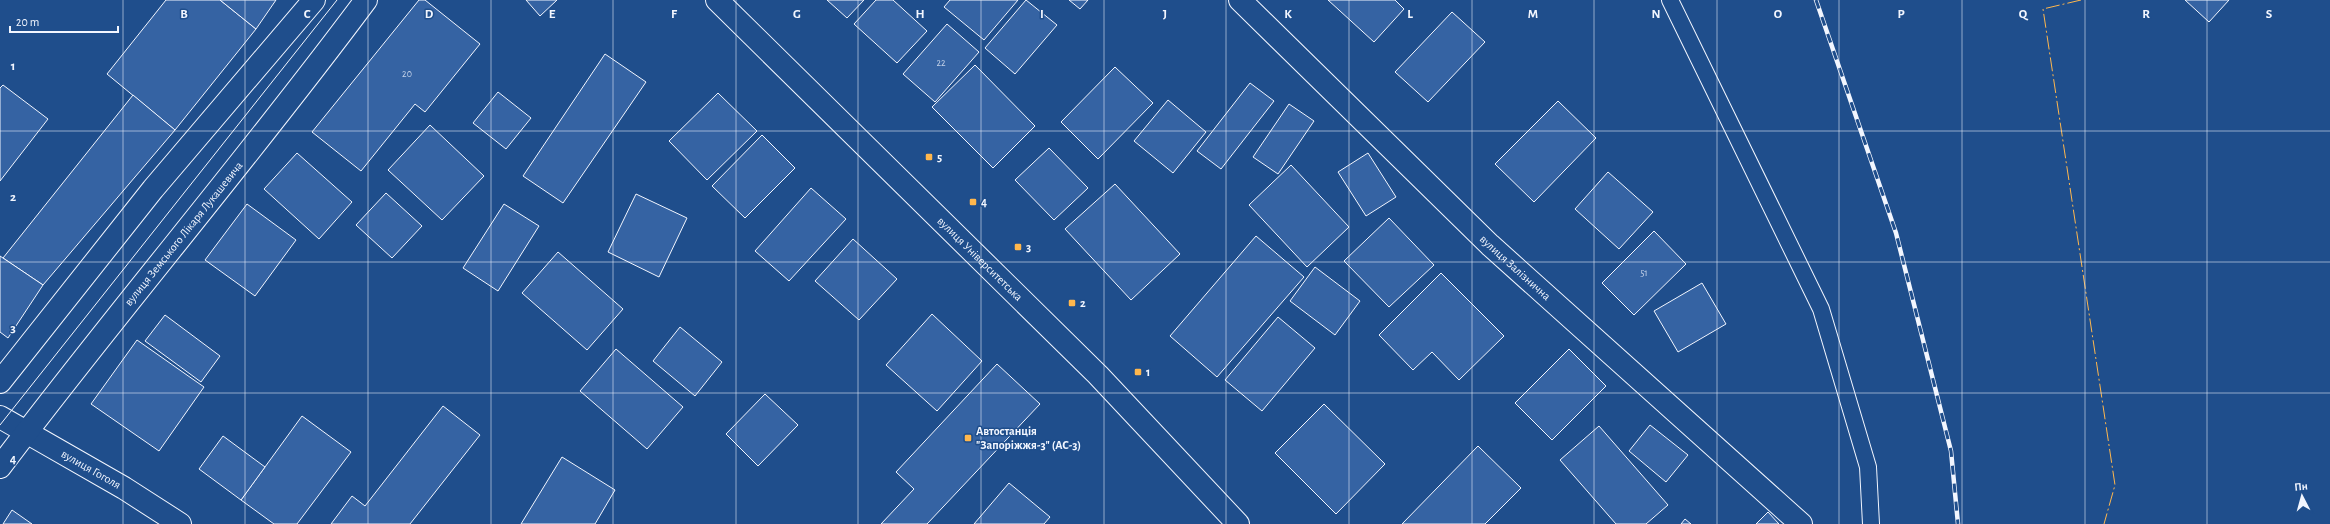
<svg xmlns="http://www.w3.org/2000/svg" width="2330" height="524" font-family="'Alegreya Sans',sans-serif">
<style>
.building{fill:#3563a3;stroke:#f2f6ff}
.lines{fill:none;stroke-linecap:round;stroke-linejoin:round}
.service-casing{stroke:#f2f6ff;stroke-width:18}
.minor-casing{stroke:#f2f6ff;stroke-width:24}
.service{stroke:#1f4e8c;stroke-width:16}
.minor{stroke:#1f4e8c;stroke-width:22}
.tram{stroke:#f2f6ff;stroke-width:1}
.rail-casing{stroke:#f2f6ff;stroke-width:4.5}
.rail{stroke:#1f4e8c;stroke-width:3;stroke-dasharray:9;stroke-linecap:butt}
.power{stroke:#ffb74d;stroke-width:1;stroke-dasharray:14 3 2 3;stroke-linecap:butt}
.grid{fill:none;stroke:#f2f6ff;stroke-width:1;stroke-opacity:0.55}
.poi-dot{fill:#ffb74d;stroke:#1f4e8c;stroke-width:1.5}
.labels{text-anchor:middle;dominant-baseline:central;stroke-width:3;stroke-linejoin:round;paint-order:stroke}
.number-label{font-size:10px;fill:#c3d1e8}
.poi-label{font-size:12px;font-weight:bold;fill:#f2f6ff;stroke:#1f4e8c;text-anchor:start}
.street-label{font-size:12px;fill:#f2f6ff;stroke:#1f4e8c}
.grid-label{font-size:13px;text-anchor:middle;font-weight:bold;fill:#f2f6ff;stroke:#1f4e8c;stroke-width:3;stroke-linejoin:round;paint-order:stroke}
</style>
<rect width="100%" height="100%" fill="#1f4e8c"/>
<g class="building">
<path d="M 166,0 L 220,0 L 256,29 L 175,130 L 107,74 Z"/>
<path d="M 220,0 L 276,0 L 256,29 Z"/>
<path d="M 419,0 L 425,0 L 480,44 L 425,112 L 415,104 L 361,171 L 312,132 Z"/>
<path d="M 526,0 L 557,0 L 540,16 Z"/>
<path d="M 827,0 L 864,0 L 847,18 Z"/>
<path d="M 876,0 L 893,0 L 927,31 L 897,63 L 854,24 Z"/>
<path d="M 950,0 L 1018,0 L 984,40 L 944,7 Z"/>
<path d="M 1026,0 L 1057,25 L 1015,74 L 985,48 Z"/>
<path d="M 1069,0 L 1088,0 L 1080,9 Z"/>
<path d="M 1328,0 L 1395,0 L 1404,9 L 1374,42 Z"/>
<path d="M 2185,0 L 2229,0 L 2209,22 Z"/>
<path d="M 1452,12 L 1485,42 L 1428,102 L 1395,72 Z"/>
<path d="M 947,24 L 979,52 L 935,102 L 903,74 Z"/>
<path d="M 605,54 L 646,82 L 563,203 L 523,176 Z"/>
<path d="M 975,65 L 1035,126 L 993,168 L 932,107 Z"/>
<path d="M 1115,67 L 1153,103 L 1098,159 L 1061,122 Z"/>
<path d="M 1250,83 L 1274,101 L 1221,169 L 1197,151 Z"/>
<path d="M 3,85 L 48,119 L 0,181 L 0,88 Z"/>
<path d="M 498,92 L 531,118 L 506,149 L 473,123 Z"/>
<path d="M 718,93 L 757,131 L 707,180 L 669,141 Z"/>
<path d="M 133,95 L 175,130 L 43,285 L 3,258 Z"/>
<path d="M 1168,100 L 1206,132 L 1173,173 L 1134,141 Z"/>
<path d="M 1558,101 L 1596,138 L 1534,202 L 1495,164 Z"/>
<path d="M 1289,104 L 1314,121 L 1278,174 L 1253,157 Z"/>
<path d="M 430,125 L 484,176 L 442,220 L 388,170 Z"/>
<path d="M 762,135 L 795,168 L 745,218 L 712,186 Z"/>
<path d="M 1049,148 L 1088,188 L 1054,220 L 1015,180 Z"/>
<path d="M 297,153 L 352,202 L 319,239 L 264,189 Z"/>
<path d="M 1368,153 L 1396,197 L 1366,216 L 1338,172 Z"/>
<path d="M 1291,165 L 1349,227 L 1307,267 L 1249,205 Z"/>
<path d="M 1608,172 L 1653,212 L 1619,249 L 1575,209 Z"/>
<path d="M 1115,184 L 1180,254 L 1131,300 L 1065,229 Z"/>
<path d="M 811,188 L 846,219 L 789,281 L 755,251 Z"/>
<path d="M 386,193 L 422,226 L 392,258 L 356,225 Z"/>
<path d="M 636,194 L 687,218 L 659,277 L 608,252 Z"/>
<path d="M 247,204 L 296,240 L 255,296 L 205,260 Z"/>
<path d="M 504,204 L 539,226 L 498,291 L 463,268 Z"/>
<path d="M 1389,218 L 1434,265 L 1389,307 L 1344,261 Z"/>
<path d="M 1654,231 L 1686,264 L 1634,315 L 1602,283 Z"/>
<path d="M 1256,236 L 1304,277 L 1217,377 L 1170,336 Z"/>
<path d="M 853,239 L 897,279 L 859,320 L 815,281 Z"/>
<path d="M 558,252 L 623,309 L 587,350 L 522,293 Z"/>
<path d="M 0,256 L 43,285 L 8,338 L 0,332 Z"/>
<path d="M 1315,267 L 1360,301 L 1335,335 L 1290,301 Z"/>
<path d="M 1441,273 L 1504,336 L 1459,380 L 1432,352 L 1413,370 L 1379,335 Z"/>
<path d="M 1702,283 L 1726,324 L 1678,352 L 1654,311 Z"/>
<path d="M 932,314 L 982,361 L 937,411 L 886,365 Z"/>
<path d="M 165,315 L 220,356 L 201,382 L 145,341 Z"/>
<path d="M 1278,317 L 1315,348 L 1262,411 L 1225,380 Z"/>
<path d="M 680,327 L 722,362 L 695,396 L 653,361 Z"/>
<path d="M 137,340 L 204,387 L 159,451 L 91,404 Z"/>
<path d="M 616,349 L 683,407 L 647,449 L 580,391 Z"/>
<path d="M 1569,349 L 1606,386 L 1552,440 L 1515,403 Z"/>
<path d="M 997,364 L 1040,404 L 927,524 L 881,524 L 914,489 L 896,472 Z"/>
<path d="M 765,394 L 798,425 L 758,466 L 726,434 Z"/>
<path d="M 1324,404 L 1385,464 L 1336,514 L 1275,453 Z"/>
<path d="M 443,406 L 480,435 L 410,524 L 331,524 L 352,496 L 365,506 Z"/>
<path d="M 302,416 L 351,452 L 297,524 L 274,524 L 241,500 Z"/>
<path d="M 1650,425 L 1688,455 L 1666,482 L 1629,451 Z"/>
<path d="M 1599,426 L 1668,505 L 1646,524 L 1616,524 L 1560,460 Z"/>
<path d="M 223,436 L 265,467 L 241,500 L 199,469 Z"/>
<path d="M 1478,446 L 1521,488 L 1485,524 L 1402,524 Z"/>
<path d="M 562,457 L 615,490 L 595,524 L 521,524 Z"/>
<path d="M 1009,483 L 1050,517 L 1044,524 L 974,524 Z"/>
<path d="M 12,510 L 32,524 L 3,524 Z"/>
<path d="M 1768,512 L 1779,524 L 1756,524 Z"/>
<path d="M 1685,519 L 1691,524 L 1681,524 Z"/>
</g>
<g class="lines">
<defs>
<path id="service" d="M 1670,0 L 1821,309 L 1868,467 L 1871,524"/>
<g id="minor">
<path id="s1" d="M 717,0 L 1098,375 L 1238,524"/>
<path id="s2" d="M 1240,0 L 1490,245 L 1801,524"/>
<path d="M 0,382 L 153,189 L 314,0"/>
<path id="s3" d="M 0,417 L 124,488 L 180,524"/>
<path id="s4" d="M 0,467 C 119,309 248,159 366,0"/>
</g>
</defs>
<use href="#service" class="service-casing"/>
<use href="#minor" class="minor-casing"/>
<use href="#service" class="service"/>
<use href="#minor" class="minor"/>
<path class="tram" d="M 0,425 L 337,0"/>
<defs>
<path id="rail" d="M 1816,0 L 1896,233 L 1951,451 L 1958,524"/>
</defs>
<use href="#rail" class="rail-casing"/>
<use href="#rail" class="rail"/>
<path class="power" d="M 2081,0 L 2043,9 L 2115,485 L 2104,524"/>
</g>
<path class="grid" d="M 123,0 L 123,524M 245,0 L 245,524M 368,0 L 368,524M 491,0 L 491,524M 613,0 L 613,524M 736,0 L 736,524M 858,0 L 858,524M 981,0 L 981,524M 1104,0 L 1104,524M 1226,0 L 1226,524M 1349,0 L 1349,524M 1472,0 L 1472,524M 1594,0 L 1594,524M 1717,0 L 1717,524M 1839,0 L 1839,524M 1962,0 L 1962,524M 2085,0 L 2085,524M 2207,0 L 2207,524M 0,131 L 2330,131M 0,262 L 2330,262M 0,393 L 2330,393"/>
<g class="poi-dot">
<rect x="925" y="153" width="8" height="8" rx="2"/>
<rect x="969" y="198" width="8" height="8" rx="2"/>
<rect x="1014" y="243" width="8" height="8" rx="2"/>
<rect x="1068" y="299" width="8" height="8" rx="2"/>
<rect x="1134" y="368" width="8" height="8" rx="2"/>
<rect x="964" y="434" width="8" height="8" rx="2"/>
</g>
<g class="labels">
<g class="number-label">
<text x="941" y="63">22</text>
<text x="407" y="74">20</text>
<text x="1644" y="273">51</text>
</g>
<g class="poi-label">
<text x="937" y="157">5</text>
<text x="981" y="202">4</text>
<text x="1026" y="247">3</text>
<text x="1080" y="303">2</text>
<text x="1146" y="372">1</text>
<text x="976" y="431">Автостанція<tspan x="976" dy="14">"Запоріжжя-3" (АС-3)</tspan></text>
</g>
<g class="street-label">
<text stroke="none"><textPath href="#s4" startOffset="297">вулиця Земського Лікаря Лукашевича</textPath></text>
<text stroke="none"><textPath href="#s1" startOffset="369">вулиця Університетська</textPath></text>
<text stroke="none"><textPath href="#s2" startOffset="384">вулиця Залізнична</textPath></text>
<text stroke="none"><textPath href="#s3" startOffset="105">вулиця Гоголя</textPath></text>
</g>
</g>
<g class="grid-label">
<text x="184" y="18">B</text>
<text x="307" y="18">C</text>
<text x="429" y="18">D</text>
<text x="552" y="18">E</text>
<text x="674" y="18">F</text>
<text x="797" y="18">G</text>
<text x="920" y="18">H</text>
<text x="1042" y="18">I</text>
<text x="1165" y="18">J</text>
<text x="1288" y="18">K</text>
<text x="1410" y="18">L</text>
<text x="1533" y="18">M</text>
<text x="1656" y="18">N</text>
<text x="1778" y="18">O</text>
<text x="1901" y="18">P</text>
<text x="2023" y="18">Q</text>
<text x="2146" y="18">R</text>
<text x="2269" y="18">S</text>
<text x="13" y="70">1</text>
<text x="13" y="201">2</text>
<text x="13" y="332">3</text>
<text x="13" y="463">4</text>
</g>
<g transform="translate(2302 496) rotate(354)" stroke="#1f4e8c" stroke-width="3" paint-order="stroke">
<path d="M0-3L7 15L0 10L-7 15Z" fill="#f2f6ff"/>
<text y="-6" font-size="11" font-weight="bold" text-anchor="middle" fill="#f2f6ff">Пн</text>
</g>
<path d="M10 26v6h108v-6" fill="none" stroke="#f2f6ff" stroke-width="2"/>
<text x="16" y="26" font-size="12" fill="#f2f6ff" stroke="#1f4e8c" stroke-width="3" paint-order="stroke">20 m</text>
</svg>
